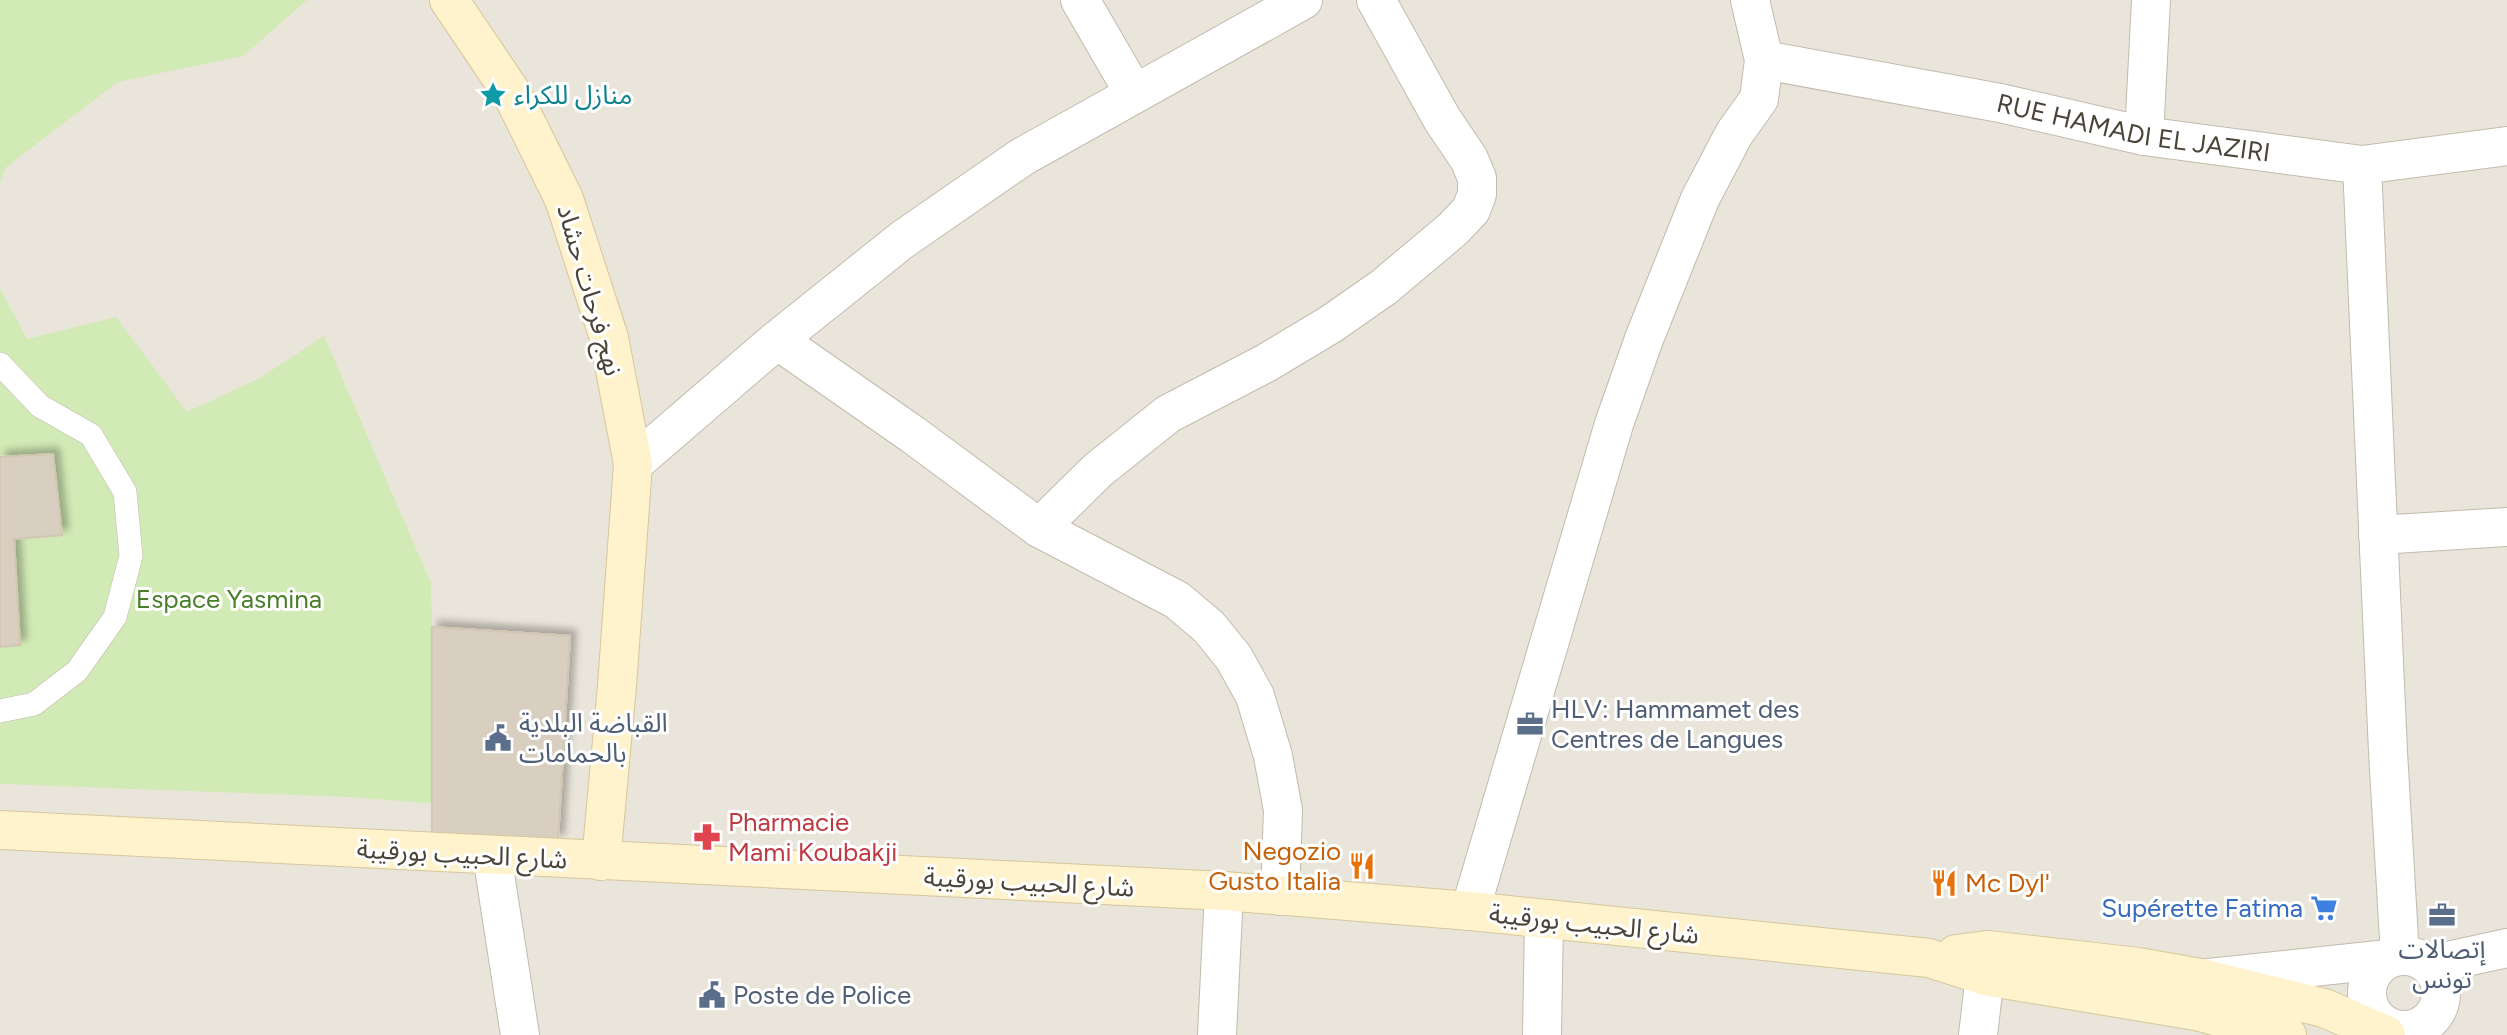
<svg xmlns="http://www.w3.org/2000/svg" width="2507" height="1035" font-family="Figtree,'Noto Sans Arabic',sans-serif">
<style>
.residential{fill:#eae5da}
.green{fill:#d2eab5}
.building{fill:#d8cfc1;stroke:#d3c7b4;stroke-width:2;filter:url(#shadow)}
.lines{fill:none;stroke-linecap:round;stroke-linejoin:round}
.lane-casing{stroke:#c2bbae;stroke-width:24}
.street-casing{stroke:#c2bbae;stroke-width:40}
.secondary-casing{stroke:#d6c79b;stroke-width:40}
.lane{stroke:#fff;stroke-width:23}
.street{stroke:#fff;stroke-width:38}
.secondary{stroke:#fff3cd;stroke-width:38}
.labels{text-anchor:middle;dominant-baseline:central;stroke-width:6;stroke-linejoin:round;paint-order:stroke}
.culture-label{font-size:26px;fill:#0d838f;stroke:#fff;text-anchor:start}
.street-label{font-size:26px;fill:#4b4439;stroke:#fff}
.park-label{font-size:26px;fill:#4a7f2a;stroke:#fff}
.service-label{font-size:26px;fill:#4e5e75;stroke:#fff;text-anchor:start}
.health-label{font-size:26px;fill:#be3a42;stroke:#fff;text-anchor:start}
.food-label{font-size:26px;fill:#c56008;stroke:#fff;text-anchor:end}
.shop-label{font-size:26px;fill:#366cbe;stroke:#fff;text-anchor:end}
</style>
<defs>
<filter id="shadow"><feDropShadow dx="6" dy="-6" stdDeviation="3.5" flood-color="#0004"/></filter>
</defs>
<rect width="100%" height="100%" fill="#f6f3ec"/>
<rect class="residential" x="0" y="0" width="2507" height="1035"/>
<g class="green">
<path d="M 0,0 L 307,0 L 243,56 L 118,82 L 5,168 L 0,184 Z"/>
<path d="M 0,288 L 27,339 L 116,317 L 187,412 L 260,378 L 324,336 L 431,583 L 436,804 L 351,797 L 0,784 Z"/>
</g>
<g class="building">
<path d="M 53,454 L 62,535 L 14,539 L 20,645 L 0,647 L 0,457 Z"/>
<path d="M 432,627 L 570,636 L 558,840 L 432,842 Z"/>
</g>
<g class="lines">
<defs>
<path id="lane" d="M 0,364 L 40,406 L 91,435 L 125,492 L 131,556 L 115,617 L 77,671 L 34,704 L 0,711"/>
<g id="street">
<path d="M 1080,0 L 1134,93"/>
<path id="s1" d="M 1764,60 L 2000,103 L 2144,136 L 2362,165 L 2507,146"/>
<path d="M 2144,136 L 2151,0"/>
<path d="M 2362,165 L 2388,752 L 2400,956"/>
<path d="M 777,340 L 912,434 L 1039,528 L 1177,600 L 1209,627 L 1234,658 L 1255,696 L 1273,756 L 1283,810 L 1280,896"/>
<path d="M 633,464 L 777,340 L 902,240 L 1022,157 L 1303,0"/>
<path d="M 1039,528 L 1098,470 L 1168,414 L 1266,363 L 1331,324 L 1384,287 L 1453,229 L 1471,210 L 1477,194 L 1477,178 L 1469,159 L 1442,119 L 1376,0"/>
<path d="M 2378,535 L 2507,527"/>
<path d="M 492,855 L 520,1035"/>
<path d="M 1470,911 L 1614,424 L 1644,339 L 1700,199 L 1734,134 L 1759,99 L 1764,60 L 1750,0"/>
<circle cx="2404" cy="993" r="37"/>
<path d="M 2429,965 L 2507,948"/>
<path d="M 2209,978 L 2388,959"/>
<path d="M 1217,1035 L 1224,891"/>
<path d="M 1542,1035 L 1544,919"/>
<path d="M 1978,1035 L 1988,950"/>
</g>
<g id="secondary">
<path d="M 449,0 L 511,92 L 564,199 L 609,338 L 633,464 L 617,686 L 601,861"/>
<path d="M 0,830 L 1224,891 L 1470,911 L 1929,958 L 1985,976 L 2196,1011 L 2287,1035"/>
<path d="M 1956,954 L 1988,950 L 2138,967 L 2201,978 L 2324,1008 L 2386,1035"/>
</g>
</defs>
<use href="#lane" class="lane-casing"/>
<use href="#street" class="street-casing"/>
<use href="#secondary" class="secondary-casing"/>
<use href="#lane" class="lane"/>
<use href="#street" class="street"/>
<use href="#secondary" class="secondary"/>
</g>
<defs>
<symbol id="sight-bare" viewBox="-9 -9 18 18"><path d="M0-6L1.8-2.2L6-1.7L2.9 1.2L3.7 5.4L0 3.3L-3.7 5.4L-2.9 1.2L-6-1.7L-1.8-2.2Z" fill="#0f9aa8" stroke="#fff" stroke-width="2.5" paint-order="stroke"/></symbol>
<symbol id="office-bare" viewBox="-9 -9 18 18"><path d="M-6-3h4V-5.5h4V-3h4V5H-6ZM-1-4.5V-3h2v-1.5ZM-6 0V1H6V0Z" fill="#5c6f8a" stroke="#fff" stroke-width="2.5" paint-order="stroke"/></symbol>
<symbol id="civic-bare" viewBox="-9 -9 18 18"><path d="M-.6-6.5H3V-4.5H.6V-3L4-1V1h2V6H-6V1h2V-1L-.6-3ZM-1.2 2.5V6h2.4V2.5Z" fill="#5c6f8a" stroke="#fff" stroke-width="2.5" paint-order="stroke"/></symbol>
<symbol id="pharmacy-bare" viewBox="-9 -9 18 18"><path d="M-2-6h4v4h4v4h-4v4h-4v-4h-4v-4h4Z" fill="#e0444e" stroke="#fff" stroke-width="2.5" paint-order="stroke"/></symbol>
<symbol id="restaurant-bare" viewBox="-9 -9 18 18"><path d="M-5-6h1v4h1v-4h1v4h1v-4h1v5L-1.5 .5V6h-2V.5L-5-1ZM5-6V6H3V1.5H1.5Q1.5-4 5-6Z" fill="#e8710a" stroke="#fff" stroke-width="2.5" paint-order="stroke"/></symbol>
<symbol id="supermarket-bare" viewBox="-9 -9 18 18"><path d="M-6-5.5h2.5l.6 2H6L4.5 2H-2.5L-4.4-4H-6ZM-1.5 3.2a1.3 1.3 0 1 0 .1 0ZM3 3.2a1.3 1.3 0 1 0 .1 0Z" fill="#3f7fe0" stroke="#fff" stroke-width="2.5" paint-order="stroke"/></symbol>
</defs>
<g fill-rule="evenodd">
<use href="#sight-bare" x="474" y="76" width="38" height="38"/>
<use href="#office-bare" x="1511" y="705" width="38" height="38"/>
<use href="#civic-bare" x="479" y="719" width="38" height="38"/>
<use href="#pharmacy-bare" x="688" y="818" width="38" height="38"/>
<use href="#restaurant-bare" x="1343" y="847" width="38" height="38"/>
<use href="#restaurant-bare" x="1925" y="864" width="38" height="38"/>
<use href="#supermarket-bare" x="2305" y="889" width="38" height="38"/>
<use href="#office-bare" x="2423" y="896" width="38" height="38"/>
<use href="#civic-bare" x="693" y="976" width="38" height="38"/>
</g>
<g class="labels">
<g class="culture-label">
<text x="514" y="95">منازل للكراء</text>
</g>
<g class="street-label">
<text stroke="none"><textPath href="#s1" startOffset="376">RUE HAMADI EL JAZIRI</textPath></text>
<text transform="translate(590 290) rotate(74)">نهج فرحات حشاد</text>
<text transform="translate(462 854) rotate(3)">شارع الحبيب بورقيبة</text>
<text transform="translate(1029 882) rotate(3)">شارع الحبيب بورقيبة</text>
<text transform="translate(1594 924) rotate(6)">شارع الحبيب بورقيبة</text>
</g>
<g class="park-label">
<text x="229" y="599">Espace Yasmina</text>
</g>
<g class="service-label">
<text x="1551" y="709">HLV: Hammamet des<tspan x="1551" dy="30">Centres de Langues</tspan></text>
<text x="519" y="723">القباضة البلدية<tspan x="519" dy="30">بالحمامات</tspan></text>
<text x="2442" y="949" text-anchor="middle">إتصالات<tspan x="2442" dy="30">تونس</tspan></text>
<text x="733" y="995">Poste de Police</text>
</g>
<g class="health-label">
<text x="728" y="822">Pharmacie<tspan x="728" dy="30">Mami Koubakji</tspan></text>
</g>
<g class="food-label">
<text x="1341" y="851">Negozio<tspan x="1341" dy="30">Gusto Italia</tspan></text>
<text x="1965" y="883" text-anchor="start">Mc Dyl'</text>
</g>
<g class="shop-label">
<text x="2303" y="908">Supérette Fatima</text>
</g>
</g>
</svg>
